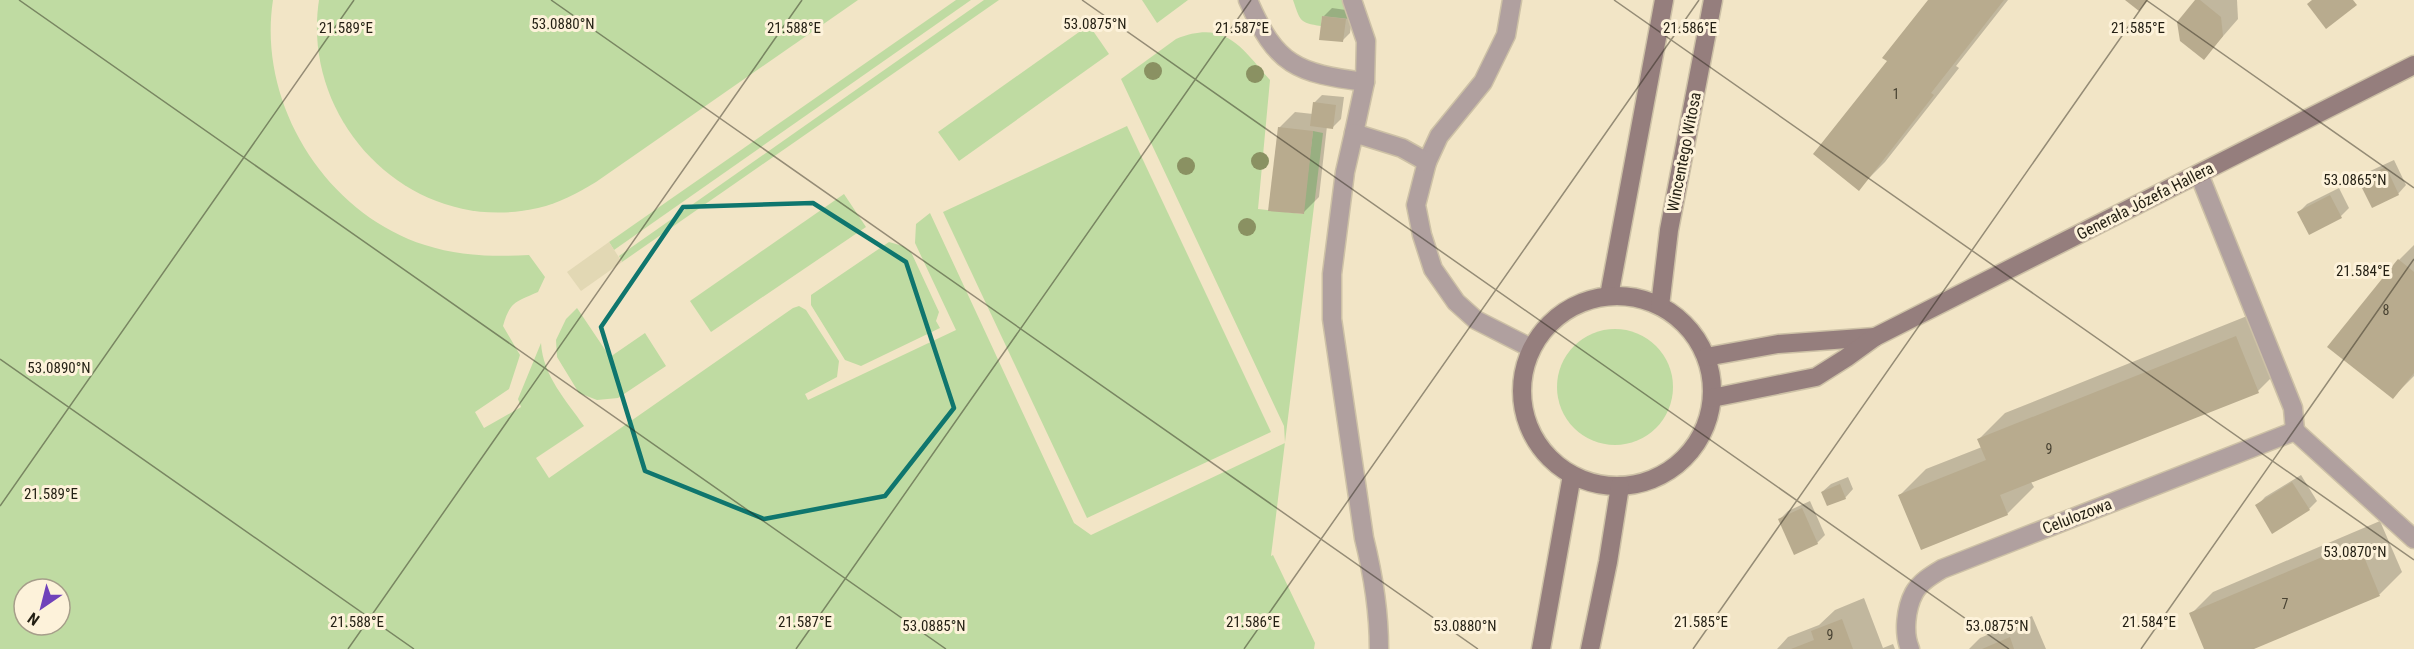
<svg xmlns="http://www.w3.org/2000/svg" width="2414" height="649" font-family="'Roboto Condensed',sans-serif">
<style>
.green{fill:#bfdba2;fill-rule:evenodd}
.sand{fill:#e2d8b4}
.shadow{fill:#0003}
.building{fill:#b8ab8e}
.lines{fill:none;stroke-linecap:round;stroke-linejoin:round}
.lane-casing{stroke:#cdc1a6;stroke-width:21}
.street-casing{stroke:#cdc1a6;stroke-width:21}
.secondary-casing{stroke:#cdc1a6;stroke-width:21}
.lane{stroke:#b0a09f;stroke-width:18}
.street{stroke:#b0a09f;stroke-width:18}
.secondary{stroke:#957e7d;stroke-width:18}
.tree{fill:#8a9162}
.marked{fill:none;stroke:#0f766e;stroke-width:4.5;stroke-linejoin:round}
.ticks{fill:none;stroke:#231f13;stroke-width:1.5;stroke-opacity:0.45}
.labels{text-anchor:middle;dominant-baseline:central;stroke-width:6;stroke-linejoin:round;paint-order:stroke}
.number-label{font-size:14px;fill:#484232}
.street-label{font-size:16px;fill:#231f13;stroke:#fdf2da}
.ticks-label{font-size:15px;text-anchor:middle;fill:#231f13;stroke:#fdf2da;stroke-width:6;stroke-linejoin:round;paint-order:stroke}
</style>
<rect width="100%" height="100%" fill="#f2e5c6"/>
<g class="green">
<path d="M 0,0 L 273,0 C 257,103 325,213 425,245 C 459,256 493,257 529,255 L 545,277 L 538,292 C 516,302 510,301 503,326 L 520,355 L 509,389 L 475,412 L 484,428 L 521,407 L 518,399 L 541,343 C 543,376 566,400 584,426 L 536,458 L 549,478 L 793,308 L 799,306 L 806,310 L 839,361 L 837,377 L 805,394 L 808,400 L 956,330 L 915,243 L 916,224 L 930,213 L 1074,523 L 1091,535 L 1285,443 L 1284,426 L 1121,79 L 1176,39 C 1225,19 1241,47 1270,80 L 1258,209 L 1303,214 L 1313,131 L 1323,133 L 1271,556 L 1273,555 L 1315,643 L 1314,649 L 0,649 ZM 24,589 L 60,589 L 60,625 L 24,625 Z"/>
<path d="M 319,0 L 858,0 L 596,182 C 578,193 559,203 538,208 C 413,237 300,124 319,0 Z"/>
<path d="M 956,0 L 971,0 L 614,250 L 609,242 Z"/>
<path d="M 984,0 L 999,0 L 622,262 L 619,256 Z"/>
<path d="M 1142,0 L 1188,0 L 1157,23 Z"/>
<path d="M 1293,0 L 1342,0 L 1350,19 L 1322,16 L 1321,26 C 1299,23 1300,20 1293,0 Z"/>
<path d="M 1089,25 L 1109,54 L 959,161 L 938,132 Z"/>
<path d="M 1127,126 L 1271,432 L 1087,518 L 943,212 Z"/>
<path d="M 844,194 L 866,227 L 711,332 L 690,301 Z"/>
<path d="M 889,242 L 903,246 L 911,252 L 939,312 L 936,321 L 940,328 L 861,366 L 845,360 L 811,305 L 811,295 Z"/>
<path d="M 577,308 L 610,357 L 645,333 L 666,366 L 618,398 L 597,400 L 579,393 L 557,357 L 556,340 L 566,319 Z"/>
<circle cx="1615" cy="387" r="58"/>
</g>
<path class="sand" d="M 609,242 L 622,262 L 581,291 L 567,272 Z"/>
<g class="shadow">
<path d="M 1930,0 L 2008,0 L 1956,66 L 1959,68 L 1885,162 L 1858,189 L 1889,61 Z"/>
<path d="M 2197,0 L 2237,0 L 2238,19 L 2204,58 Z"/>
<path d="M 1332,8 L 1353,11 L 1350,33 L 1342,41 L 1323,17 Z"/>
<path d="M 1322,95 L 1344,97 L 1341,119 L 1333,127 L 1327,126 L 1319,197 L 1303,213 L 1279,128 L 1295,112 L 1313,114 L 1314,103 Z"/>
<path d="M 2394,160 L 2406,185 L 2398,194 L 2373,206 L 2360,180 L 2368,172 Z"/>
<path d="M 2339,188 L 2349,208 L 2341,216 L 2299,212 L 2307,204 Z"/>
<path d="M 2414,245 L 2414,376 L 2393,397 L 2399,260 Z"/>
<path d="M 2262,310 L 2284,365 L 2258,391 L 2031,482 L 2034,487 L 2007,514 L 1900,495 L 1926,469 L 1982,447 L 1979,439 L 2005,413 Z"/>
<path d="M 2301,475 L 2317,501 L 2309,509 L 2257,506 L 2265,497 Z"/>
<path d="M 1848,477 L 1853,489 L 1845,498 L 1822,492 L 1831,484 Z"/>
<path d="M 1810,501 L 1825,535 L 1817,543 L 1780,519 L 1788,511 Z"/>
<path d="M 2380,521 L 2402,572 L 2380,594 L 2250,649 L 2206,649 L 2191,614 L 2213,592 Z"/>
<path d="M 1864,598 L 1883,648 L 1893,644 L 1895,649 L 1777,649 L 1788,637 L 1819,625 L 1835,610 Z"/>
<path d="M 2032,616 L 2046,649 L 1969,649 L 1980,638 Z"/>
</g>
<g class="building">
<path d="M 1928,0 L 2004,0 L 1931,93 L 1934,95 L 1859,191 L 1813,154 L 1887,61 L 1882,58 Z"/>
<path d="M 2125,0 L 2148,0 L 2139,11 Z"/>
<path d="M 2195,0 L 2200,0 L 2221,17 L 2223,36 L 2204,60 L 2180,41 L 2177,22 Z"/>
<path d="M 2312,0 L 2353,0 L 2357,5 L 2326,29 L 2307,4 Z"/>
<path d="M 1322,16 L 1346,19 L 1343,42 L 1319,40 Z"/>
<path d="M 1313,102 L 1336,105 L 1333,129 L 1310,126 Z"/>
<path d="M 1278,127 L 1313,131 L 1304,214 L 1268,211 Z"/>
<path d="M 2386,167 L 2399,195 L 2372,208 L 2358,180 Z"/>
<path d="M 2330,195 L 2342,218 L 2309,235 L 2297,212 Z"/>
<path d="M 2398,259 L 2414,272 L 2414,373 L 2393,399 L 2327,347 Z"/>
<path d="M 2236,336 L 2259,393 L 2000,495 L 2008,515 L 1921,550 L 1898,495 L 1986,460 L 1977,439 Z"/>
<path d="M 2292,482 L 2310,510 L 2272,534 L 2255,505 Z"/>
<path d="M 1840,484 L 1846,499 L 1827,506 L 1821,492 Z"/>
<path d="M 1802,508 L 1818,544 L 1794,555 L 1778,519 Z"/>
<path d="M 2358,542 L 2380,596 L 2254,649 L 2204,649 L 2189,613 Z"/>
<path d="M 1842,619 L 1853,649 L 1791,649 L 1814,640 L 1811,631 Z"/>
<path d="M 2010,637 L 2014,649 L 1982,649 Z"/>
</g>
<g class="lines">
<defs>
<g id="lane">
<path d="M 1248,0 C 1276,66 1297,73 1365,82"/>
<path d="M 1352,0 L 1366,41 L 1365,82 L 1354,133"/>
<path d="M 1512,0 L 1506,35 L 1483,82 L 1439,136 L 1427,162 L 1416,205 L 1422,235 L 1433,269 L 1456,302 L 1476,320 L 1531,348"/>
<path d="M 1379,649 C 1379,612 1373,574 1364,538 L 1332,319 L 1332,274 L 1345,172 L 1354,133 L 1402,148 L 1427,162"/>
</g>
<g id="street">
<path d="M 2199,174 L 2293,408 L 2295,431"/>
<path d="M 1910,649 C 1903,633 1906,608 1914,593 C 1920,582 1932,575 1942,569 L 2295,431 L 2414,539"/>
</g>
<g id="secondary">
<path d="M 1609,296 L 1664,0"/>
<circle cx="1617" cy="391" r="95"/>
<path d="M 1660,306 L 1669,230 L 1713,0"/>
<path d="M 1706,357 L 1778,344 L 1875,337"/>
<path d="M 1712,398 L 1816,377 L 1846,358 L 1875,337 L 2414,65"/>
<path d="M 1541,649 L 1572,475"/>
<path d="M 1590,649 L 1608,562 L 1620,486"/>
</g>
</defs>
<use href="#lane" class="lane-casing"/>
<use href="#street" class="street-casing"/>
<use href="#secondary" class="secondary-casing"/>
<use href="#lane" class="lane"/>
<use href="#street" class="street"/>
<use href="#secondary" class="secondary"/>
</g>
<g class="tree">
<circle cx="1153" cy="71" r="9"/>
<circle cx="1255" cy="74" r="9"/>
<circle cx="1260" cy="161" r="9"/>
<circle cx="1186" cy="166" r="9"/>
<circle cx="1247" cy="227" r="9"/>
</g>
<path class="marked" d="M 813,203 L 906,262 L 954,408 L 885,496 L 764,519 L 645,471 L 601,327 L 683,207 Z"/>
<path class="ticks" d="M 19,0 L 946,649M 551,0 L 1478,649M 1082,0 L 2009,649M 1614,0 L 2414,560M 2146,0 L 2414,188M 0,359 L 414,649M 0,506 L 354,0M 348,649 L 802,0M 796,649 L 1251,0M 1244,649 L 1699,0M 1693,649 L 2147,0M 2141,649 L 2414,259"/>
<g class="labels">
<g class="number-label">
<text x="1896" y="94">1</text>
<text x="2386" y="310">8</text>
<text x="2049" y="449">9</text>
<text x="2285" y="604">7</text>
<text x="1830" y="635">9</text>
</g>
<g class="street-label">
<text transform="translate(1684 152) rotate(-79)">Wincentego Witosa</text>
<text transform="translate(2145 201) rotate(-27)">Generała Józefa Hallera</text>
<text transform="translate(2077 516) rotate(-21)">Celulozowa</text>
</g>
</g>
<g class="ticks-label">
<text x="1095" y="29">53.0875°N</text>
<text x="563" y="29">53.0880°N</text>
<text x="346" y="33">21.589°E</text>
<text x="794" y="33">21.588°E</text>
<text x="1242" y="33">21.587°E</text>
<text x="1690" y="33">21.586°E</text>
<text x="2138" y="33">21.585°E</text>
<text x="2355" y="185">53.0865°N</text>
<text x="2363" y="276">21.584°E</text>
<text x="59" y="373">53.0890°N</text>
<text x="51" y="499">21.589°E</text>
<text x="2355" y="557">53.0870°N</text>
<text x="357" y="627">21.588°E</text>
<text x="805" y="627">21.587°E</text>
<text x="1253" y="627">21.586°E</text>
<text x="1701" y="627">21.585°E</text>
<text x="2149" y="627">21.584°E</text>
<text x="934" y="631">53.0885°N</text>
<text x="1465" y="631">53.0880°N</text>
<text x="1997" y="631">53.0875°N</text>
</g>
<g transform="translate(42 607) rotate(215)"><circle r="28" fill="#fdf2da" stroke="#a69e8a" stroke-width="1.5"/>
<path d="M0-4.5L10 22L0 15L-10 22Z" fill="#7042ba"/>
<text y="-9" font-size="16" font-weight="bold" text-anchor="middle" fill="#231f13">N</text>
</g>
</svg>
